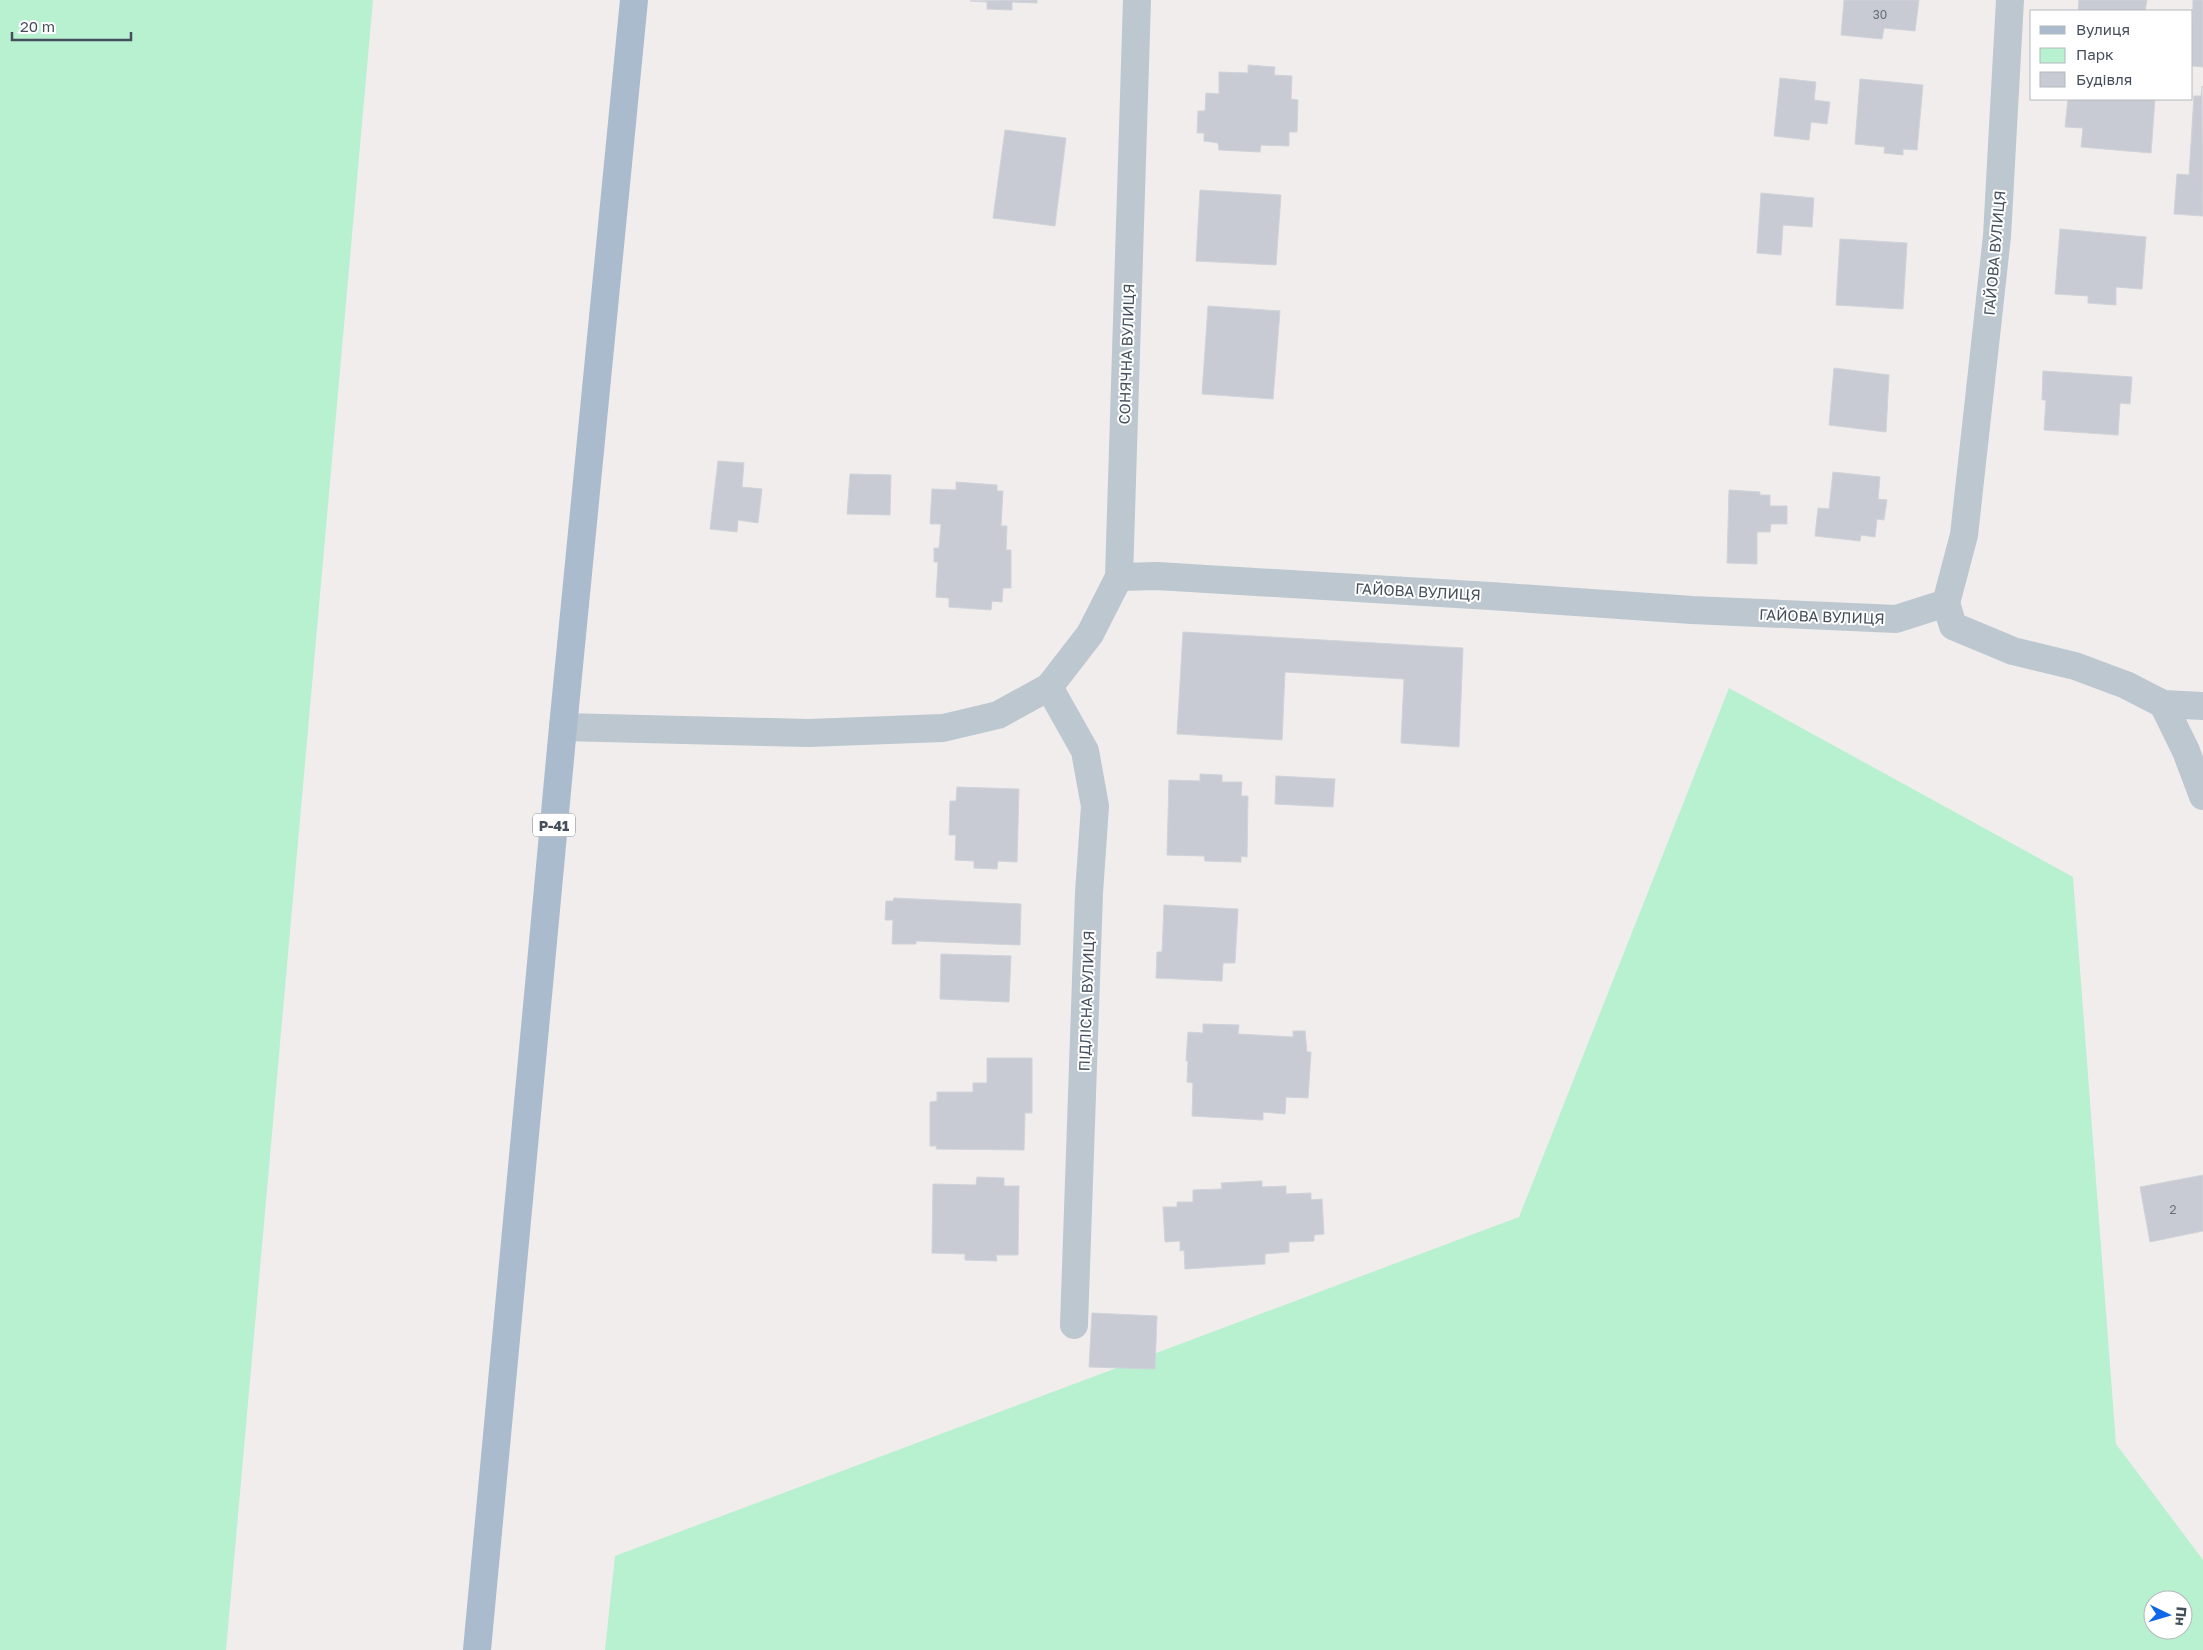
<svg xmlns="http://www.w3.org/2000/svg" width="2203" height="1650" font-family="'Golos Text',sans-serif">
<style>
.green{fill:#b7f1d0;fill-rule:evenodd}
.building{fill:#c8cbd3;stroke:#d0d3d9}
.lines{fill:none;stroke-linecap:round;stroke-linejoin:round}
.street{stroke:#bcc7d0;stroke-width:28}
.primary{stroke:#aabbce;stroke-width:28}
.labels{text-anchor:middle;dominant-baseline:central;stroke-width:4;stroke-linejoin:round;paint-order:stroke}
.number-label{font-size:12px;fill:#656e79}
.shield{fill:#fff;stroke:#7c848c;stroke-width:1}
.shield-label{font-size:14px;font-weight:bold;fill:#444f5b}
.street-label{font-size:15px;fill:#444f5b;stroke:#fff}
</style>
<rect width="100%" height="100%" fill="#f0edec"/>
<g class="green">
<path d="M 0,0 L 373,0 L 226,1650 L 0,1650 Z"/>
<path d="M 1729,688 L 2073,877 L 2116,1444 L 2203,1560 L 2203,1650 L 605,1650 L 615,1556 L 1519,1217 ZM 2153,1600 L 2183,1600 L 2183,1630 L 2153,1630 Z"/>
</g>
<g class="building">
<path d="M 1037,0 L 1037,3 L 1012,2 L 1012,10 L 987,9 L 987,2 L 970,1 Z"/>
<path d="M 1844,0 L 1919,0 L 1915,31 L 1884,28 L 1882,39 L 1841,35 Z"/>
<path d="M 2079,0 L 2147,0 L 2145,11 L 2078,11 Z"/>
<path d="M 2193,0 L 2203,0 L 2203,67 L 2192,66 Z"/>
<path d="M 1248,65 L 1275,67 L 1274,75 L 1292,76 L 1291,99 L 1298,100 L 1297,132 L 1289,132 L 1289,146 L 1261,145 L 1260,152 L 1219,150 L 1218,143 L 1204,141 L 1204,133 L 1197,133 L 1198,111 L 1205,111 L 1206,93 L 1219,94 L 1219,72 L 1248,73 Z"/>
<path d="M 1780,78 L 1816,82 L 1814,100 L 1830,102 L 1827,124 L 1811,122 L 1809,140 L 1774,136 Z"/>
<path d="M 1860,79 L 1923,85 L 1917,150 L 1903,149 L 1903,155 L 1884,153 L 1885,147 L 1855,144 Z"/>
<path d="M 2202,86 L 2203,216 L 2174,214 L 2177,174 L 2189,175 L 2194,96 L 2201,96 Z"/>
<path d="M 2068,99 L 2155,99 L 2151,153 L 2081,147 L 2083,128 L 2065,127 Z"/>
<path d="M 1005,130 L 1066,138 L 1055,226 L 993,218 Z"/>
<path d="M 1200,190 L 1281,195 L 1276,265 L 1196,261 Z"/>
<path d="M 1761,193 L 1814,198 L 1812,227 L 1783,225 L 1781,255 L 1757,253 Z"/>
<path d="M 2060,229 L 2146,237 L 2142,289 L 2116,287 L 2116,305 L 2088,303 L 2088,296 L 2055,294 Z"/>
<path d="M 1840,239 L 1907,243 L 1903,309 L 1836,305 Z"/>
<path d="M 1208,306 L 1280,311 L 1273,399 L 1202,394 Z"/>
<path d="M 1834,368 L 1889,375 L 1886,432 L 1829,425 Z"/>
<path d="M 2043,371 L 2132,377 L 2130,404 L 2120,403 L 2118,435 L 2044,430 L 2046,400 L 2042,400 Z"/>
<path d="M 718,461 L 744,463 L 742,487 L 762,489 L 758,523 L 738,520 L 737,532 L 710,529 Z"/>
<path d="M 1833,472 L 1880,477 L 1878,499 L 1887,500 L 1884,520 L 1877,519 L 1875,537 L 1861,535 L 1860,541 L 1815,536 L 1818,508 L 1829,509 Z"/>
<path d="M 850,474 L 891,475 L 890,515 L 847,514 Z"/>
<path d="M 956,482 L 997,485 L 997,491 L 1003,491 L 1001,526 L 1007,526 L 1006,550 L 1011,550 L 1011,588 L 1003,588 L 1002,602 L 992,601 L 991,610 L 949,607 L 949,598 L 936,597 L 938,562 L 934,562 L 934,548 L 939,548 L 941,524 L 930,524 L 932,489 L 956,490 Z"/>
<path d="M 1729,490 L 1760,492 L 1760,495 L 1770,495 L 1770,506 L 1787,506 L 1787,524 L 1771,524 L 1770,532 L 1757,532 L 1757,564 L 1727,563 Z"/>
<path d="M 1183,632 L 1463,648 L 1459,747 L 1401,743 L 1404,679 L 1285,672 L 1282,740 L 1177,734 Z"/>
<path d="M 1200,774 L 1222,775 L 1222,782 L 1242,782 L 1241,796 L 1248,796 L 1247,857 L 1241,856 L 1241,862 L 1205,861 L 1204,856 L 1167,855 L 1169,780 L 1200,781 Z"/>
<path d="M 1276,776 L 1335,779 L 1333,807 L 1275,804 Z"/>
<path d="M 957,787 L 1019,789 L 1017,862 L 998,861 L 997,869 L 974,868 L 974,861 L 955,860 L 956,835 L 949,835 L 950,801 L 956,801 Z"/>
<path d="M 894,898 L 1021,904 L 1020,945 L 916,941 L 916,944 L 892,944 L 893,920 L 885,920 L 886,901 L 893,901 Z"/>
<path d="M 1164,905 L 1238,909 L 1235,963 L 1223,963 L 1222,981 L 1156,978 L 1157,952 L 1162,952 Z"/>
<path d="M 941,954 L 1011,956 L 1009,1002 L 940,999 Z"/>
<path d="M 1203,1024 L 1239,1025 L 1238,1034 L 1293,1037 L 1293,1031 L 1305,1031 L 1307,1052 L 1311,1052 L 1308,1098 L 1286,1097 L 1285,1114 L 1263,1112 L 1263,1120 L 1192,1116 L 1193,1083 L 1187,1082 L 1188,1061 L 1186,1061 L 1188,1032 L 1203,1033 Z"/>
<path d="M 987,1058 L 1032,1058 L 1032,1113 L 1025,1113 L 1024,1150 L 936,1149 L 937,1146 L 930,1146 L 930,1102 L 937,1101 L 937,1092 L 973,1092 L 973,1083 L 987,1083 Z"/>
<path d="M 2203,1175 L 2203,1231 L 2150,1242 L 2140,1187 Z"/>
<path d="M 977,1177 L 1004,1178 L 1004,1186 L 1019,1186 L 1018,1255 L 996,1255 L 997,1261 L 965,1260 L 965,1254 L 932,1253 L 933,1184 L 976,1185 Z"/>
<path d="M 1262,1181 L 1262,1187 L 1286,1186 L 1286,1194 L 1311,1193 L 1311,1200 L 1322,1199 L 1324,1234 L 1314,1235 L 1314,1241 L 1289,1242 L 1289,1252 L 1265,1254 L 1265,1264 L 1185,1269 L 1184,1250 L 1180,1251 L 1180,1241 L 1165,1242 L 1163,1207 L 1177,1207 L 1177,1202 L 1193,1202 L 1193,1190 L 1222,1189 L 1221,1183 Z"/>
<path d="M 1092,1313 L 1157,1316 L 1155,1369 L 1089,1367 Z"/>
</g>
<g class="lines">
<g class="street">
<path d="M 1119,577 L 1157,576 L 1490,596 L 1692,610 L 1896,619 L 1946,603 L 1964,535 L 1997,236 L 2010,0"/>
<path d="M 1946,603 L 1953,626 L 2013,651 L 2075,666 L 2126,685 L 2163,704 L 2203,706"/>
<path d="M 1049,687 L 1085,751 L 1095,806 L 1089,893 L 1074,1325"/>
<path d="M 2163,704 L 2186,751 L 2203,796"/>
<path d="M 563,727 L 808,733 L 943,728 L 998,715 L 1049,687 L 1090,634 L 1119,577 L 1137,0"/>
</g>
<path class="primary" d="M 477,1650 L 563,727 L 634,0"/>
</g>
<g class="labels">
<g class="number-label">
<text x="1880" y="14">30</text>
<text x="2173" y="1209">2</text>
</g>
<rect class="shield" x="533" y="813.5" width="42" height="23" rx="4"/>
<g class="shield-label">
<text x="554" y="825">Р-41</text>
</g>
<g class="street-label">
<text transform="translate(1994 253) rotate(-85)">ГАЙОВА ВУЛИЦЯ</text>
<text transform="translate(1126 354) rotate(-88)">СОНЯЧНА ВУЛИЦЯ</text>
<text transform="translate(1418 591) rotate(3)">ГАЙОВА ВУЛИЦЯ</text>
<text transform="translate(1822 616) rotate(2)">ГАЙОВА ВУЛИЦЯ</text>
<text transform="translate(1086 1001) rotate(-88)">ПІДЛІСНА ВУЛИЦЯ</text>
</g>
</g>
<rect x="2030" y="10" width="162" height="90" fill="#ffffff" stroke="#b4b9bd"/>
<rect x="2040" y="26" width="25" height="8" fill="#aabbce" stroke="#b4b9bd"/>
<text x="2076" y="35" font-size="15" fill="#444f5b">Вулиця</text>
<rect x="2040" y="48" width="25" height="15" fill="#b7f1d0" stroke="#b4b9bd"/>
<text x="2076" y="60" font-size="15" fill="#444f5b">Парк</text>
<rect x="2040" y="72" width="25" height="15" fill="#c8cbd3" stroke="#b4b9bd"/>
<text x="2076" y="85" font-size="15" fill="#444f5b">Будівля</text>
<g transform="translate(2168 1615) rotate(95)"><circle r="24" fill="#ffffff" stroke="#b4b9bd"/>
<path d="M0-4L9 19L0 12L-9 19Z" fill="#0e66e8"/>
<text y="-8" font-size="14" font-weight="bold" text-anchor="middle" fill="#444f5b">Пн</text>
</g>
<path d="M12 32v8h119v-8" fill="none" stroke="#444f5b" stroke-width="2.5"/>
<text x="20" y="32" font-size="15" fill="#444f5b" stroke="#ffffff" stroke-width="4" paint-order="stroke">20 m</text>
</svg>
